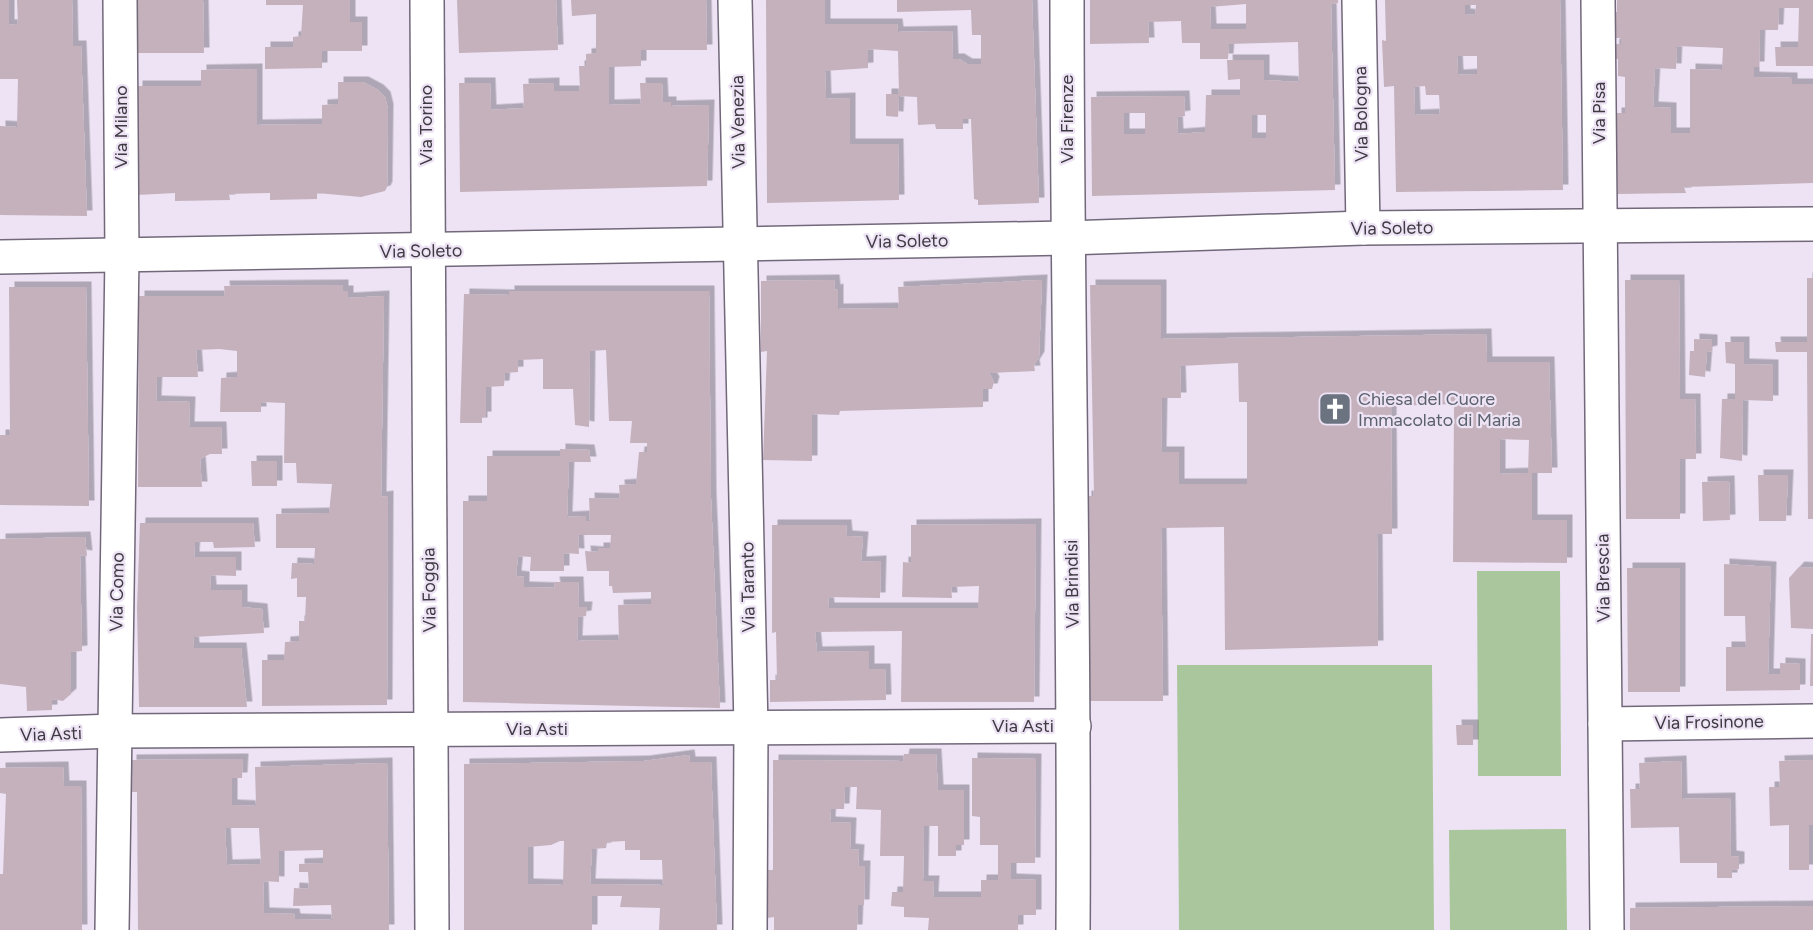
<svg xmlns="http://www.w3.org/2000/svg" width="1813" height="930" font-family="Figtree,sans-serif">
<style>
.green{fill:#aac69d}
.building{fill:#c4b1bc;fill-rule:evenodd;filter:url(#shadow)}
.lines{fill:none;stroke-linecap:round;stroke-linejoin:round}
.minor-casing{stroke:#716879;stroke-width:36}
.tertiary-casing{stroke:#716879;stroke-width:36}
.minor{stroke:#fff;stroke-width:33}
.tertiary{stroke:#fff;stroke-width:33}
.labels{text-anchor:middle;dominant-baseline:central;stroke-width:4.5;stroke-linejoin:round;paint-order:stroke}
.street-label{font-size:18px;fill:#3e3a41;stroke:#ede3f5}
.worship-label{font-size:18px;fill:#5b616d;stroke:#ede3f5;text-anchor:start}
</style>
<defs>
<filter id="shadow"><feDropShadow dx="5.5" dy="-5.5" stdDeviation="0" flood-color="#0004"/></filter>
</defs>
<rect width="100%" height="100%" fill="#ede3f5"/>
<g class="green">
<path d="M 1560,571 L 1561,776 L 1478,776 L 1477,571 Z"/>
<path d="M 1177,665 L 1432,665 L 1434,930 L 1179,930 Z"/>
<path d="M 1566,829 L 1567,930 L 1450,930 L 1449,830 Z"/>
</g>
<g class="building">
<path d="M 0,0 L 9,0 L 9,25 L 18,24 L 17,0 L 72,0 L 73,46 L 81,46 L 87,216 L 0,215 L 0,126 L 17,127 L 18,79 L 0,79 Z"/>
<path d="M 138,0 L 203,0 L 204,53 L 138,53 Z"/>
<path d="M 266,0 L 350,0 L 350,22 L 362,22 L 362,51 L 322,51 L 322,68 L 265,69 L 265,47 L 293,47 L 293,37 L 301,36 L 303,5 L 266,5 Z"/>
<path d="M 457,0 L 556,0 L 558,50 L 459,53 Z"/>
<path d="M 571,0 L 706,0 L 707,50 L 641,50 L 641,66 L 609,67 L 609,105 L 641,104 L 640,83 L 662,83 L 663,102 L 671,102 L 671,106 L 709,105 L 707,186 L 460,192 L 459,83 L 490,83 L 491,110 L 524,108 L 523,84 L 554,83 L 554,91 L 580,91 L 579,66 L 586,66 L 586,54 L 596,53 L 596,14 L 572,16 Z"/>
<path d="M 766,0 L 825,0 L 825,24 L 897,24 L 898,32 L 952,31 L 953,59 L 959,59 L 967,64 L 981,64 L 981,35 L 972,35 L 971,10 L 897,12 L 897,0 L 1032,0 L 1039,203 L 978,205 L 978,200 L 974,199 L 971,119 L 963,119 L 963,129 L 936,129 L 935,124 L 918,125 L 917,97 L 899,96 L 898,117 L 886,116 L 886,94 L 899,94 L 898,51 L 868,49 L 868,68 L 825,71 L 826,99 L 850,98 L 850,144 L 898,144 L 899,200 L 767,203 Z"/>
<path d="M 1090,0 L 1338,0 L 1338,3 L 1331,4 L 1335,190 L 1092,196 L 1091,97 L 1184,96 L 1185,116 L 1177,117 L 1178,134 L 1205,132 L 1206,95 L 1240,95 L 1240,79 L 1228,80 L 1227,60 L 1264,60 L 1264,80 L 1299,82 L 1298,42 L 1229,44 L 1228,59 L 1200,59 L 1200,43 L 1182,43 L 1181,21 L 1148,22 L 1149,43 L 1090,44 ZM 1246,4 L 1246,29 L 1211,29 L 1210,7 ZM 1124,113 L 1145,113 L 1145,134 L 1124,134 ZM 1252,115 L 1266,115 L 1266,138 L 1252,138 Z"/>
<path d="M 1385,0 L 1560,0 L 1563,190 L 1396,192 L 1394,86 L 1384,87 L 1382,40 L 1386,41 ZM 1465,5 L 1476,5 L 1475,15 L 1465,14 ZM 1457,56 L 1477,56 L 1477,74 L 1458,75 ZM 1425,86 L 1426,95 L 1439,95 L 1440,114 L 1415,115 L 1414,87 Z"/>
<path d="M 1617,0 L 1813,0 L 1813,66 L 1776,66 L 1775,47 L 1798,47 L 1799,8 L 1779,8 L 1778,30 L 1760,30 L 1759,67 L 1754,67 L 1754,77 L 1792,78 L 1792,84 L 1813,84 L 1813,183 L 1684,187 L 1686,193 L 1617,194 L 1616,113 L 1625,113 L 1625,77 L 1618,76 L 1618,59 L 1613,59 L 1614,44 L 1621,44 L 1621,38 L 1613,38 L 1614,12 L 1617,12 ZM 1677,46 L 1723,48 L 1722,70 L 1690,69 L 1690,133 L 1671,133 L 1671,108 L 1653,107 L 1655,68 L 1676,69 Z"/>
<path d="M 257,69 L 257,125 L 322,124 L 322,105 L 338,104 L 338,82 L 363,82 L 378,90 L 385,97 L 388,109 L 387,187 L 385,191 L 361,197 L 317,193 L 317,199 L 270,200 L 270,193 L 229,194 L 230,200 L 175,201 L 175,193 L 137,195 L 137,86 L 201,86 L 201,70 Z"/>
<path d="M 1807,278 L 1813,278 L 1813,519 L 1808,519 L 1807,352 L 1776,352 L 1775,342 L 1807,342 Z"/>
<path d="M 834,280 L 835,290 L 838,289 L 838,309 L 899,308 L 898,287 L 1042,280 L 1039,357 L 1034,365 L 1035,371 L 989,373 L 994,382 L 992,389 L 983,389 L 983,407 L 840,411 L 839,415 L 812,414 L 812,461 L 763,460 L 767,351 L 761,352 L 761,281 Z"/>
<path d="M 1625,280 L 1679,280 L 1680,399 L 1695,399 L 1696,459 L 1680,459 L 1680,519 L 1626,519 Z"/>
<path d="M 343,285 L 343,291 L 348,291 L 348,298 L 384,296 L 381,497 L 388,496 L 387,705 L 262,706 L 262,660 L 284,660 L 285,642 L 299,641 L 299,621 L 305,621 L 306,597 L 297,597 L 297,578 L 291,579 L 292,563 L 314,564 L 315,548 L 276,548 L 276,514 L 329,513 L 332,484 L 297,483 L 296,463 L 284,463 L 285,403 L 261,402 L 261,412 L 220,412 L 221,378 L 237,377 L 237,351 L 219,349 L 196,350 L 198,377 L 157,377 L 156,401 L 190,402 L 189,427 L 221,427 L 222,454 L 210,454 L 200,459 L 202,487 L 138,487 L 139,296 L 225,296 L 224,286 Z"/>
<path d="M 1090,285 L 1161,285 L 1161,339 L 1486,334 L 1487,362 L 1549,362 L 1552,473 L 1532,473 L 1532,520 L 1567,520 L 1567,563 L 1453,562 L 1454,404 L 1391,406 L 1392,534 L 1377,534 L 1378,646 L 1225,650 L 1224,527 L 1161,528 L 1163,701 L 1086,701 L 1086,496 L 1094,496 ZM 1238,363 L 1239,402 L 1247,402 L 1247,484 L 1179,484 L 1179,452 L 1161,452 L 1162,398 L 1181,398 L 1180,366 ZM 1500,439 L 1529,440 L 1528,473 L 1500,474 Z"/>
<path d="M 9,287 L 86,287 L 89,506 L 0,505 L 0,435 L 10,435 Z"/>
<path d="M 509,291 L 709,291 L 711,498 L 720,708 L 463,702 L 463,501 L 487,501 L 487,456 L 560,456 L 560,449 L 589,450 L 591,462 L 569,462 L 567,517 L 586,516 L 586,521 L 590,521 L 589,498 L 620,499 L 619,485 L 636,484 L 639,452 L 647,452 L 647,443 L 630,443 L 632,421 L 609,421 L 606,350 L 590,351 L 589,427 L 575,425 L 573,389 L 543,389 L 543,359 L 518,360 L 518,372 L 505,373 L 504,386 L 486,387 L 486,417 L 482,417 L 482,423 L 460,423 L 464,294 L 509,295 ZM 578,535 L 611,535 L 610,548 L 598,548 L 598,552 L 585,551 L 587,571 L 609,571 L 609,586 L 612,586 L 613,593 L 651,592 L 651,604 L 618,605 L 619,640 L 577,641 L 578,617 L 586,616 L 587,607 L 579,607 L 578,582 L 554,582 L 555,588 L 524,587 L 524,577 L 516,576 L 518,556 L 531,557 L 530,571 L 564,571 L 564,553 L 579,554 Z"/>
<path d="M 1694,339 L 1712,340 L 1712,351 L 1707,352 L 1705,377 L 1689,375 L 1690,351 L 1694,351 Z"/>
<path d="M 1725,342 L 1744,342 L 1744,364 L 1773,365 L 1773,401 L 1743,400 L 1742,461 L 1720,458 L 1722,399 L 1735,399 L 1735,364 L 1726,363 Z"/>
<path d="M 251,461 L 277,461 L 277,486 L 252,486 Z"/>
<path d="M 1758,475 L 1788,475 L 1786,521 L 1759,521 Z"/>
<path d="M 1729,481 L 1730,520 L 1703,521 L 1702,482 Z"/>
<path d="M 140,523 L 253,523 L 255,547 L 214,548 L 213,542 L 195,542 L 194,557 L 236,557 L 236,576 L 210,575 L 211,590 L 242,590 L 242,607 L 262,609 L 264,633 L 193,637 L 194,648 L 241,648 L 247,707 L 139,707 L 137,608 Z"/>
<path d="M 1036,524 L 1034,702 L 901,702 L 902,631 L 815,632 L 817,652 L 869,651 L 869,669 L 885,669 L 886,700 L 770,702 L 770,680 L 777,680 L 776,632 L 772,633 L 772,525 L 846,525 L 847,536 L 863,537 L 861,562 L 881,561 L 880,598 L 828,597 L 829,608 L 978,608 L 979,586 L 951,587 L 952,598 L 902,597 L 903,562 L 911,563 L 911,525 Z"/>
<path d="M 85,537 L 87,556 L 80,555 L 82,651 L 71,652 L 71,694 L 63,701 L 52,699 L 52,710 L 27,711 L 26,687 L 0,684 L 0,539 Z"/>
<path d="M 1724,564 L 1771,567 L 1768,674 L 1780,674 L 1780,663 L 1800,664 L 1800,690 L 1726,691 L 1726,647 L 1746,647 L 1745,616 L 1724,616 Z"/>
<path d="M 1799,567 L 1813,568 L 1813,629 L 1791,628 L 1789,578 Z"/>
<path d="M 1627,568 L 1680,568 L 1680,692 L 1628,692 Z"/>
<path d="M 1811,634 L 1813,634 L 1813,686 L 1810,686 Z"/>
<path d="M 1456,725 L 1473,725 L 1473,745 L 1457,745 Z"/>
<path d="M 904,754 L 936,754 L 938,790 L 964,790 L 964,845 L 956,845 L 956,856 L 938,856 L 938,826 L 924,826 L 923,881 L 934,881 L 933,897 L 981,897 L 981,880 L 998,880 L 998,845 L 980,845 L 980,817 L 972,816 L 972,758 L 1036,759 L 1035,863 L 1011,863 L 1011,879 L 1036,880 L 1036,915 L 1018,915 L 1018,930 L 928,930 L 929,918 L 904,917 L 904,907 L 891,906 L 892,892 L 903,892 L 904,856 L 880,856 L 881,810 L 856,809 L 857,787 L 845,787 L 844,809 L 831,809 L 830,822 L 851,823 L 850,849 L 859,850 L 858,866 L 865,866 L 864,905 L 858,905 L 857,930 L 774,930 L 774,917 L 767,918 L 768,870 L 773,870 L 773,760 L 903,761 Z"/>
<path d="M 689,755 L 690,762 L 711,762 L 717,930 L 659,930 L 660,908 L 620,907 L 622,896 L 592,896 L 592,930 L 464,930 L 464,764 L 644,761 ZM 560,841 L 564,841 L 563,885 L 528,884 L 528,847 L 551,845 ZM 625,841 L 625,850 L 640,850 L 640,860 L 662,860 L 663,885 L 590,884 L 592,849 L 606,848 L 607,842 Z"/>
<path d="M 243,759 L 242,778 L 232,778 L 232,805 L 256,806 L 255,767 L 387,763 L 389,930 L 138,930 L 137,792 L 131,792 L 131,760 ZM 225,828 L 259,828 L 261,864 L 227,865 ZM 323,850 L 323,863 L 299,864 L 299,872 L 308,872 L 309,889 L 294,888 L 293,906 L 331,905 L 332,920 L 295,919 L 294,914 L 264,913 L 263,881 L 279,882 L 279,851 Z"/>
<path d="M 1813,760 L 1813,825 L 1809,825 L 1809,870 L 1789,870 L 1789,825 L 1770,826 L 1769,787 L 1780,787 L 1779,761 Z"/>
<path d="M 1681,761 L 1682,799 L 1730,798 L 1731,856 L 1739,857 L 1739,869 L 1732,870 L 1732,878 L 1717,878 L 1717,863 L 1680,863 L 1679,827 L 1631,828 L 1630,789 L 1640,789 L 1639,763 Z"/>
<path d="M 63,767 L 64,786 L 81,786 L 82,930 L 0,930 L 0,874 L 3,874 L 6,794 L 0,793 L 0,768 Z"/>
<path d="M 1813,906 L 1813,930 L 1630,930 L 1630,908 Z"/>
</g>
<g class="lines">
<defs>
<g id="minor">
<path d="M 427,0 L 432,930"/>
<path d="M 735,0 L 751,728 L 750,930"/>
<path d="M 1067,0 C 1067,310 1075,620 1073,930"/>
<path d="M 1359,0 L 1363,228"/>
<path d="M 1598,0 L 1607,930"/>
<path d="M 1605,724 L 1813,721"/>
<path d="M 0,735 L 114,731 L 1074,726"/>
<path d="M 112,930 L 122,255 L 120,0"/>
</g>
<path id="tertiary" d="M 0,257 L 1067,238 L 1363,228 L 1813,224"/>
</defs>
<use href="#minor" class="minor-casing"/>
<use href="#tertiary" class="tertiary-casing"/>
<use href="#minor" class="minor"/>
<use href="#tertiary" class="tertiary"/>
</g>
<defs>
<symbol id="church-square" viewBox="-11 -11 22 22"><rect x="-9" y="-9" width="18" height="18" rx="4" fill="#6b7280" stroke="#ede3f5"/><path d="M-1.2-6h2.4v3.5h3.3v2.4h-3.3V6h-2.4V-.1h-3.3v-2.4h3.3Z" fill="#fff"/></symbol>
</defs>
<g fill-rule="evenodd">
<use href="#church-square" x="1316" y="390" width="38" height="38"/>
</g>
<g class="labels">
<g class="street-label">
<text transform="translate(1599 113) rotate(-90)">Via Pisa</text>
<text transform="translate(1361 114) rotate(-91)">Via Bologna</text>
<text transform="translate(1067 119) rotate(-90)">Via Firenze</text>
<text transform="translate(738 122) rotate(-91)">Via Venezia</text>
<text transform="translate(426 125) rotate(-90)">Via Torino</text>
<text transform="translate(121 127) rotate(-90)">Via Milano</text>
<text transform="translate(1392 228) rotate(-1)">Via Soleto</text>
<text transform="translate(907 241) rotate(-1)">Via Soleto</text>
<text transform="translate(421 251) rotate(-1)">Via Soleto</text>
<text transform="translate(1603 578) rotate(-91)">Via Brescia</text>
<text transform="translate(1072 584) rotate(-91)">Via Brindisi</text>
<text transform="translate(748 587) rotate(-91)">Via Taranto</text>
<text transform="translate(429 590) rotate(-91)">Via Foggia</text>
<text transform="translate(117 592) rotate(-89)">Via Como</text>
<text transform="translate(1709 722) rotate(-1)">Via Frosinone</text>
<text x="1023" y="726">Via Asti</text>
<text x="537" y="729">Via Asti</text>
<text transform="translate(51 734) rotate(-2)">Via Asti</text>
</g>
<g class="worship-label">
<text x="1358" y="399">Chiesa del Cuore<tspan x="1358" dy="21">Immacolato di Maria</tspan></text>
</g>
</g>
</svg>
